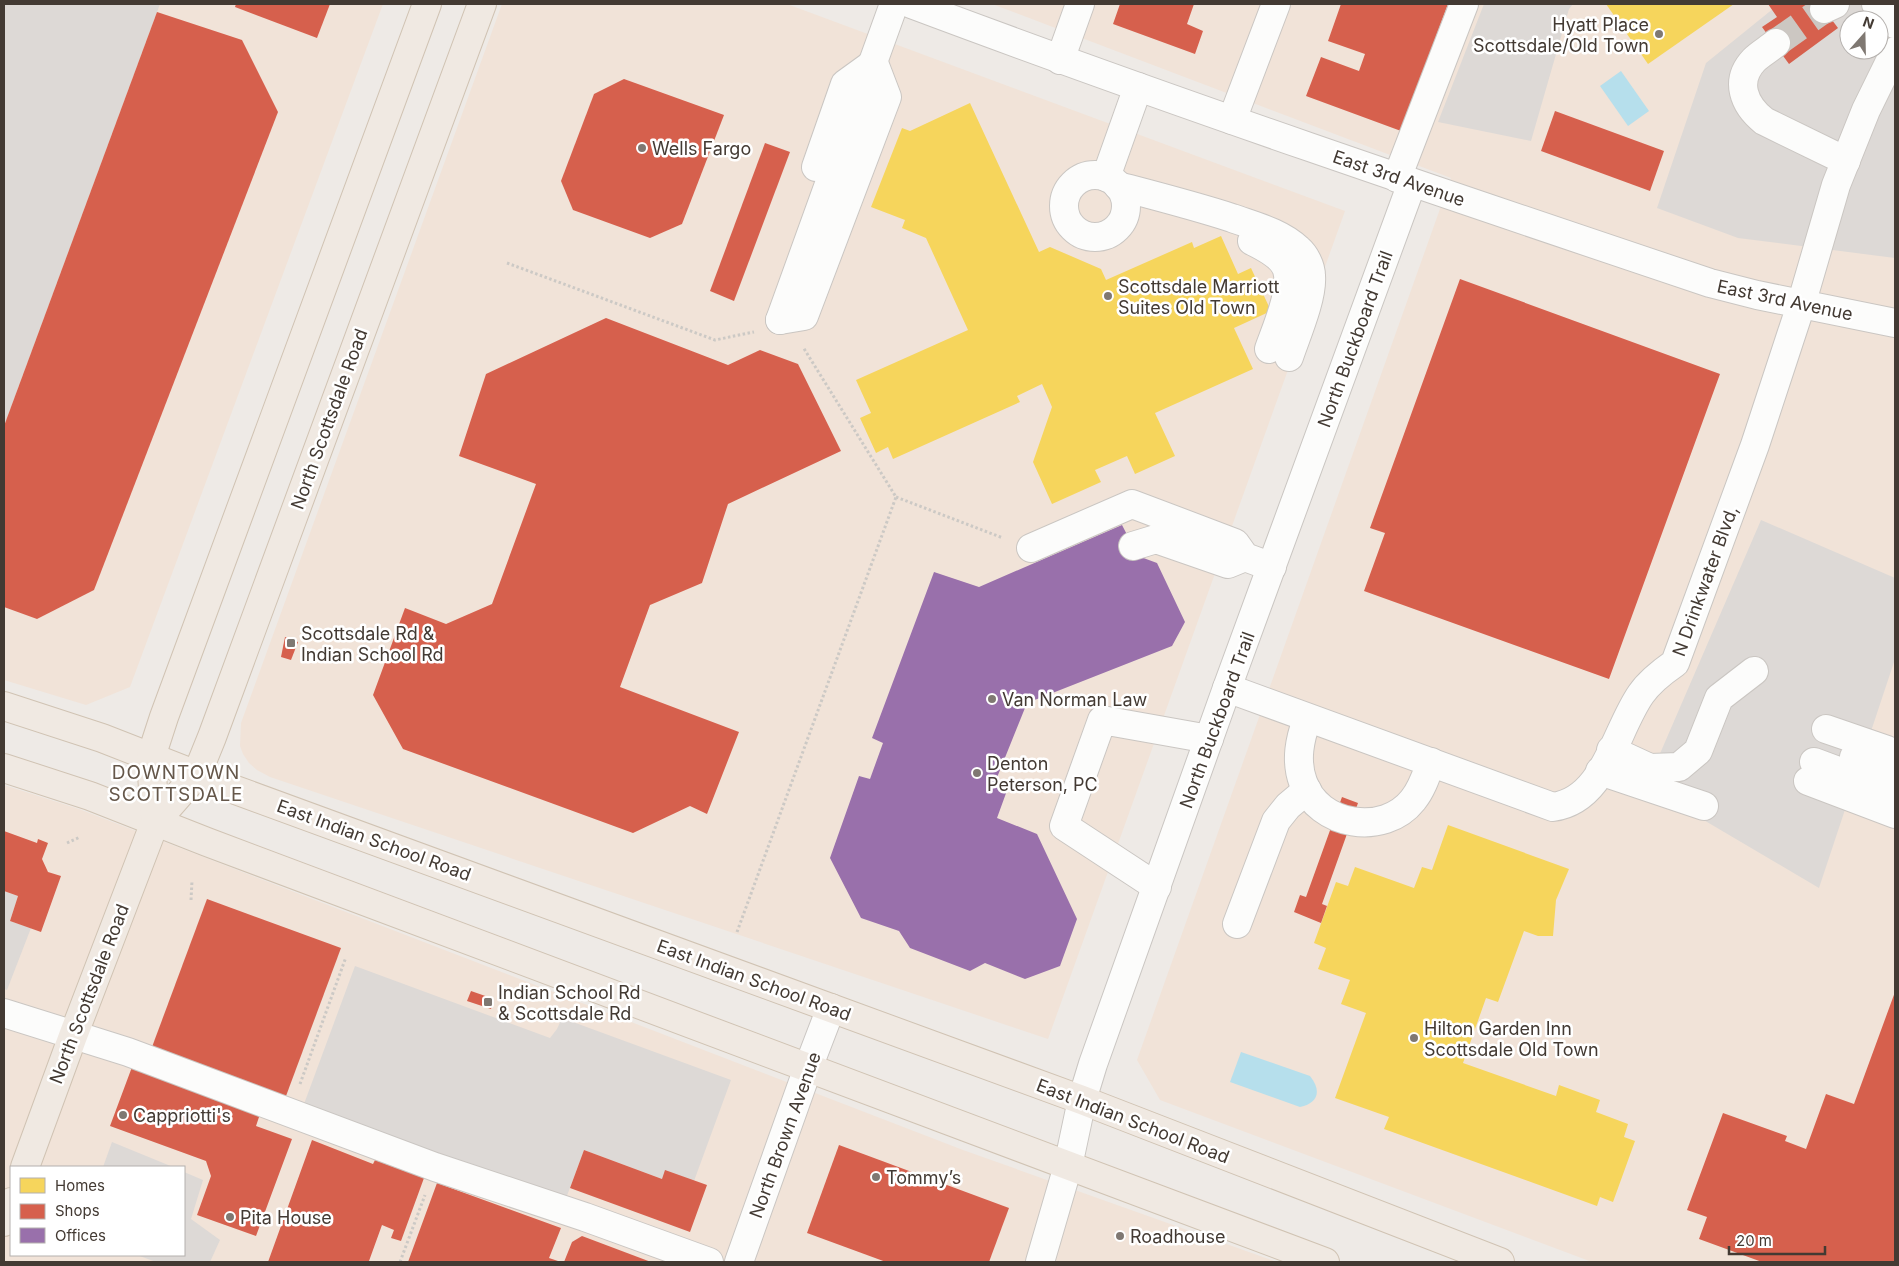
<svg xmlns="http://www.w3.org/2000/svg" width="1899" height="1266" font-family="Inter,sans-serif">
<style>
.commercial{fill:#f1e3d8;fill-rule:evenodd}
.parking{fill:#ddd9d6;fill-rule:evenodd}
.water{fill:#b6dfec}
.homes{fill:#f6d55c}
.shops{fill:#d6604d}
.offices{fill:#9970ab}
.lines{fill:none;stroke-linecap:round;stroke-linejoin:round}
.minor-tunnel{stroke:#ccc7c2;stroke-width:28;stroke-dasharray:28 14;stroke-linecap:butt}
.minor-casing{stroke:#cac6c2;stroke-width:30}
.major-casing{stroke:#d0c3b3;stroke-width:30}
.path{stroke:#ccc9c5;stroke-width:3;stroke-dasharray:2.5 2.5;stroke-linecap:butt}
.minor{stroke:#fcfcfb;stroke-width:28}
.major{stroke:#f0e9e2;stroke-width:28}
.poi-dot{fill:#7f7872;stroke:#fff;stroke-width:2}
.labels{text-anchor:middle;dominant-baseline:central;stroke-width:5;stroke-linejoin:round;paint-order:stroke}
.poi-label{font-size:18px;fill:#433a33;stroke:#fff;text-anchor:start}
.street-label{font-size:18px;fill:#433a33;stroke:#fff}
.neighbourhood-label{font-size:19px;letter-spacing:1px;fill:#65574a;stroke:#fff}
</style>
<rect width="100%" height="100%" fill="#eeeae6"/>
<g class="commercial">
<path d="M 4,4 L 383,4 L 130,687 L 86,705 L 4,680 Z"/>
<path d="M 502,4 L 787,4 L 1345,211 L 1048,1039 L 270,777 L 257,770 L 249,763 L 243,754 L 240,746 L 241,723 Z"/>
<path d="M 992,4 L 1895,4 L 1895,1262 L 1592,1262 L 1160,1100 L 1137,1060 L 1451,178 ZM 1849,20 L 1879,20 L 1879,50 L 1849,50 Z"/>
<path d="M 4,785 L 79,809 L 963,1150 L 1277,1262 L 4,1262 ZM 11,1167 L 184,1167 L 184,1255 L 11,1255 Z"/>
</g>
<g class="parking">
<path d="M 4,4 L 160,4 L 4,426 Z"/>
<path d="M 1484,4 L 1573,4 L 1569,9 L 1531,141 L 1438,122 Z"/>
<path d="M 1779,4 L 1895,4 L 1895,258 L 1738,238 L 1657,208 L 1706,63 ZM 1849,20 L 1879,20 L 1879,50 L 1849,50 Z"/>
<path d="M 1761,520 L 1895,578 L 1895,659 L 1819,888 L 1646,786 Z"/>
<path d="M 4,891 L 18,896 L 10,921 L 31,928 L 7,990 L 4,989 Z"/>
<path d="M 355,966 L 550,1038 L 557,1029 L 562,1018 L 731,1080 L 694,1181 L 662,1179 L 584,1150 L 565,1201 L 304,1104 Z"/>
<path d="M 112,1142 L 173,1167 L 103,1167 Z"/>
<path d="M 184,1172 L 203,1180 L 191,1219 L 220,1240 L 210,1262 L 156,1262 L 137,1255 L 184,1255 Z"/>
</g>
<g class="water">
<path d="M 1621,71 L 1649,111 L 1628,126 L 1600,86 Z"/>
<path d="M 1241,1052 L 1310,1076 C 1322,1091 1318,1103 1300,1107 L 1230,1082 Z"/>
</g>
<g class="homes">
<path d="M 1606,4 L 1734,4 L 1648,64 Z"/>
<path d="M 970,103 L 1039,252 L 1050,247 L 1101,269 L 1106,280 L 1192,242 L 1194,248 L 1221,236 L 1238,274 L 1251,268 L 1271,311 L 1234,328 L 1253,369 L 1155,413 L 1175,456 L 1135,474 L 1127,456 L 1095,470 L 1101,482 L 1052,504 L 1033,462 L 1052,407 L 1042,384 L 1017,396 L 1020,402 L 893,459 L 888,447 L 876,453 L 860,418 L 871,413 L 856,380 L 968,330 L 926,238 L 902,228 L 905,220 L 871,207 L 902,128 L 910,131 Z"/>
<path d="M 1448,825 L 1569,869 L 1556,900 L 1553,936 L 1538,936 L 1524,931 L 1498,1002 L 1486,998 L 1463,1063 L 1556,1096 L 1559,1085 L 1600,1100 L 1596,1112 L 1628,1124 L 1624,1137 L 1635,1141 L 1613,1202 L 1600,1197 L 1597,1206 L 1384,1129 L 1389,1117 L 1335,1098 L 1366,1013 L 1341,1004 L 1350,980 L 1318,969 L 1326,948 L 1314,943 L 1336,882 L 1348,886 L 1355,867 L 1414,888 L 1422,867 L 1432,870 Z"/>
</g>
<g class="shops">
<path d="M 236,4 L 330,4 L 317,38 L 235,7 Z"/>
<path d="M 1120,4 L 1194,4 L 1187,24 L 1203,31 L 1195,54 L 1113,24 Z"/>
<path d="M 1341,4 L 1448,4 L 1401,131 L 1306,96 L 1321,57 L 1359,71 L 1365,54 L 1328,41 Z"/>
<path d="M 1768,4 L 1820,4 L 1838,28 L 1789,64 L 1762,27 L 1777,17 Z"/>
<path d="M 157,12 L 242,40 L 278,112 L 94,590 L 37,619 L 4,607 L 4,426 Z"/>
<path d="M 624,79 L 724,115 L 682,224 L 650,238 L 573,210 L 561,181 L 594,94 Z"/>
<path d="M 1555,111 L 1664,151 L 1650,191 L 1541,151 Z"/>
<path d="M 765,143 L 790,152 L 734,301 L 710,291 Z"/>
<path d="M 1460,279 L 1720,374 L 1609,679 L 1364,591 L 1385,533 L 1370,528 Z"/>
<path d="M 606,318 L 728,365 L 760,350 L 798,364 L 841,451 L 728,504 L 702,583 L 650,605 L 620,687 L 739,732 L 707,814 L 690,806 L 633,833 L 403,749 L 373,695 L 405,608 L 446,624 L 492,604 L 536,484 L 459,456 L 486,374 Z"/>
<path d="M 285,637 L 298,642 L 291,660 L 281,657 Z"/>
<path d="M 1342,797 L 1358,803 L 1322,904 L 1327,906 L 1321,923 L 1294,912 L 1300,895 L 1306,897 Z"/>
<path d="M 4,831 L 37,843 L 38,839 L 48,843 L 42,859 L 48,872 L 61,876 L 41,932 L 10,921 L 18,896 L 4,891 Z"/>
<path d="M 207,899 L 341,948 L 286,1096 L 152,1047 Z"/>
<path d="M 471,991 L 494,999 L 491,1009 L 467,1001 Z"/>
<path d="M 1895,992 L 1895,1262 L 1762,1262 L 1699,1239 L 1707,1217 L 1687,1210 L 1723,1113 L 1787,1136 L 1785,1141 L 1806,1149 L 1826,1094 L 1854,1104 Z"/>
<path d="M 132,1067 L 260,1114 L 256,1126 L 292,1139 L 256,1236 L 197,1215 L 211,1176 L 206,1161 L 110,1126 Z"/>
<path d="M 312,1140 L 373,1164 L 375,1160 L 424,1178 L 401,1241 L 391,1238 L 394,1230 L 382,1225 L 369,1261 L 372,1262 L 268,1262 Z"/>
<path d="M 839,1145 L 1009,1208 L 989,1262 L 886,1262 L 807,1233 Z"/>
<path d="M 584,1150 L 662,1179 L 665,1170 L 707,1185 L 690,1232 L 570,1188 Z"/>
<path d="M 437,1183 L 561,1228 L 549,1258 L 561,1262 L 408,1262 Z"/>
<path d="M 582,1236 L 651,1262 L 564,1262 L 572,1242 Z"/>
</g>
<path class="offices" d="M 1122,525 L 1138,556 L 1157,563 L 1185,622 L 1172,646 L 1027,703 L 996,780 L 1009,785 L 997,818 L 1037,834 L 1077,919 L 1060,966 L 1025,979 L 985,963 L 970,971 L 910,948 L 899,931 L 861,918 L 830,858 L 859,776 L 870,779 L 883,743 L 872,738 L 934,572 L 979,587 Z"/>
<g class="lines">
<path class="minor-tunnel" d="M 1776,43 L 1824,9"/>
<defs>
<g id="minor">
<path d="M 911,4 C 1175,103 1442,193 1710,283 L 1757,295 L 1895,323"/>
<path d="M 1876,4 L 1895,24"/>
<path d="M 1824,9 L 1835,4"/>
<path d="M 1776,43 C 1769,49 1760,54 1754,60 C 1734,81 1744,105 1764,121 L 1846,161"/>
<path d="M 1060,60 L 1080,4"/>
<path d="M 1232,120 L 1276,4"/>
<path d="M 816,167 L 845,84 L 874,63"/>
<circle cx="1095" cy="206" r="31"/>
<path d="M 1106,177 L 1138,87"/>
<path d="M 1397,178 L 1464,4"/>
<path d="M 1118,186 C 1156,196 1195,206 1232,218 C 1254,226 1280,232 1298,249 C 1305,255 1311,266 1311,276 C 1313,297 1296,336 1289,357"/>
<path d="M 1252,241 C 1264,247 1283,256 1287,270 C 1293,291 1276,329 1269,349"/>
<path d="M 780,320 L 894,4"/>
<path d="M 780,320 L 804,316 L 887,97 L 874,63"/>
<path d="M 1133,546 L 1156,539 L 1228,564 L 1245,557"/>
<path d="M 1031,548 L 1132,504 L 1235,543 L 1245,557 L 1272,567"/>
<path d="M 1227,688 L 1553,807 C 1605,800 1615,731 1641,694 C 1650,681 1662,672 1675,663 L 1755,445 L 1801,305 L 1836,185 L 1866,110 L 1895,51"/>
<path d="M 1307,719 C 1300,739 1295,760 1303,782 C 1318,826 1384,837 1413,800 C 1422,789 1426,776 1431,762"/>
<path d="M 1826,729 L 1887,750"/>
<path d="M 1611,750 L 1650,768 L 1679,767 L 1698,751 L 1719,698 L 1754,671"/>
<path d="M 1854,757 L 1895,771"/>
<path d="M 1814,762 L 1895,792"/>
<path d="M 1600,771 L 1704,806"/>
<path d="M 1808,781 L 1895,814"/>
<path d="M 1157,887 L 1064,826 L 1102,720 L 1209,739"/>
<path d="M 1237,924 L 1276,821 L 1288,806 L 1307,790"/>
<path d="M 4,1013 L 128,1052 L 435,1167 L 585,1217 L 709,1262"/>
<path d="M 739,1262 L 808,1068 L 831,1008"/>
<path d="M 1040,1262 L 1068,1166 L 1082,1100 L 1093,1064 L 1227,688 L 1412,183"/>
</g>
<g id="major">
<path d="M 4,706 L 102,738 L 230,788 L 1082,1100 L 1500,1262"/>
<path d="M 4,768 L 90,796 L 207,842 L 1325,1262"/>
<path d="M 155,822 L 151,757 L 164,717 L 427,4"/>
<path d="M 25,1167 L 73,1036 L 155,822 L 197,774 L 212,737 L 482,4"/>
<path d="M 4,1222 L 11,1202"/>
</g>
</defs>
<use href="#minor" class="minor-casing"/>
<use href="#major" class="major-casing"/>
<g class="path">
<path d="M 507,263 L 715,340 L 754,332"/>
<path d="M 896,497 L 1003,538"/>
<path d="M 67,843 L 80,837"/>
<path d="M 191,900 L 192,881"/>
<path d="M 737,932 L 896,497 L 803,347"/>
<path d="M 300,1084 L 346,957"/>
<path d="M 400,1262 L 425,1195"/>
</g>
<use href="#minor" class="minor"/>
<use href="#major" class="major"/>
</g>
<g class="poi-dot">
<circle cx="1659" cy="34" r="5"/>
<circle cx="642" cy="148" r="5"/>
<circle cx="1108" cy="296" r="5"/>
<rect x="286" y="638" width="10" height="10" rx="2.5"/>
<circle cx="992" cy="699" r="5"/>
<circle cx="977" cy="773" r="5"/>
<rect x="483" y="997" width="10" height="10" rx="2.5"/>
<circle cx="1414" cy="1038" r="5"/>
<circle cx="123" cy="1115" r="5"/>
<circle cx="876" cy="1177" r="5"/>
<circle cx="230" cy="1217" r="5"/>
<circle cx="1120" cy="1236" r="5"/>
</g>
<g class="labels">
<g class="poi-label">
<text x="1649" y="24" text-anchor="end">Hyatt Place<tspan x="1649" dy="21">Scottsdale/Old Town</tspan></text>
<text x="652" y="148">Wells Fargo</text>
<text x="1118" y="286">Scottsdale Marriott<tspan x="1118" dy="21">Suites Old Town</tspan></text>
<text x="301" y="633">Scottsdale Rd &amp;<tspan x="301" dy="21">Indian School Rd</tspan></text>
<text x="1002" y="699">Van Norman Law</text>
<text x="987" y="763">Denton<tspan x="987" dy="21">Peterson, PC</tspan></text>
<text x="498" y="992">Indian School Rd<tspan x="498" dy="21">&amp; Scottsdale Rd</tspan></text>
<text x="1424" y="1028">Hilton Garden Inn<tspan x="1424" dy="21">Scottsdale Old Town</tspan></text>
<text x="133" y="1115">Cappriotti's</text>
<text x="886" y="1177">Tommy’s</text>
<text x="240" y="1217">Pita House</text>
<text x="1130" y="1236">Roadhouse</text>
</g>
<g class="street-label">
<text transform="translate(1399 178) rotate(19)">East 3rd Avenue</text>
<text transform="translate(1785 300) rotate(12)">East 3rd Avenue</text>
<text transform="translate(1355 339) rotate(-70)">North Buckboard Trail</text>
<text transform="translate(329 419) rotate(-70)">North Scottsdale Road</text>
<text transform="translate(1705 581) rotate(-70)">N Drinkwater Blvd,</text>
<text transform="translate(1217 720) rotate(-70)">North Buckboard Trail</text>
<text transform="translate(374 840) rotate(20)">East Indian School Road</text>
<text transform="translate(754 980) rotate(20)">East Indian School Road</text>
<text transform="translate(89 994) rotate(-69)">North Scottsdale Road</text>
<text transform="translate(1133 1121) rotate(21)">East Indian School Road</text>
<text transform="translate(785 1135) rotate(-70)">North Brown Avenue</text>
</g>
<g class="neighbourhood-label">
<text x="176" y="772">DOWNTOWN<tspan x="176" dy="22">SCOTTSDALE</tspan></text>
</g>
</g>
<rect width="1899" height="1266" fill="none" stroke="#433a33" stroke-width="10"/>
<rect x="10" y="1166" width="175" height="90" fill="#ffffff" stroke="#b4b0ad"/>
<rect x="20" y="1178" width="25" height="15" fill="#f6d55c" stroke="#b4b0ad"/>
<text x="55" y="1191" font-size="15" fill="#433a33">Homes</text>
<rect x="20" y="1204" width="25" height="15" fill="#d6604d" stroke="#b4b0ad"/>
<text x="55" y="1216" font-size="15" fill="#433a33">Shops</text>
<rect x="20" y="1228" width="25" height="15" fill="#9970ab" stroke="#b4b0ad"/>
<text x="55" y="1241" font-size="15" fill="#433a33">Offices</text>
<g transform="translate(1864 35) rotate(20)"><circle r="24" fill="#ffffff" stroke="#b4b0ad"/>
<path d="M0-4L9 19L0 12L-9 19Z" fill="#7f7872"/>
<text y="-8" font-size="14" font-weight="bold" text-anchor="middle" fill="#433a33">N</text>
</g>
<path d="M1729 1246v8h96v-8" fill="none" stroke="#433a33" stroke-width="2.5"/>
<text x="1736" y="1246" font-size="15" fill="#433a33" stroke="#ffffff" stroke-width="4" paint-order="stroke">20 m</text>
</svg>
